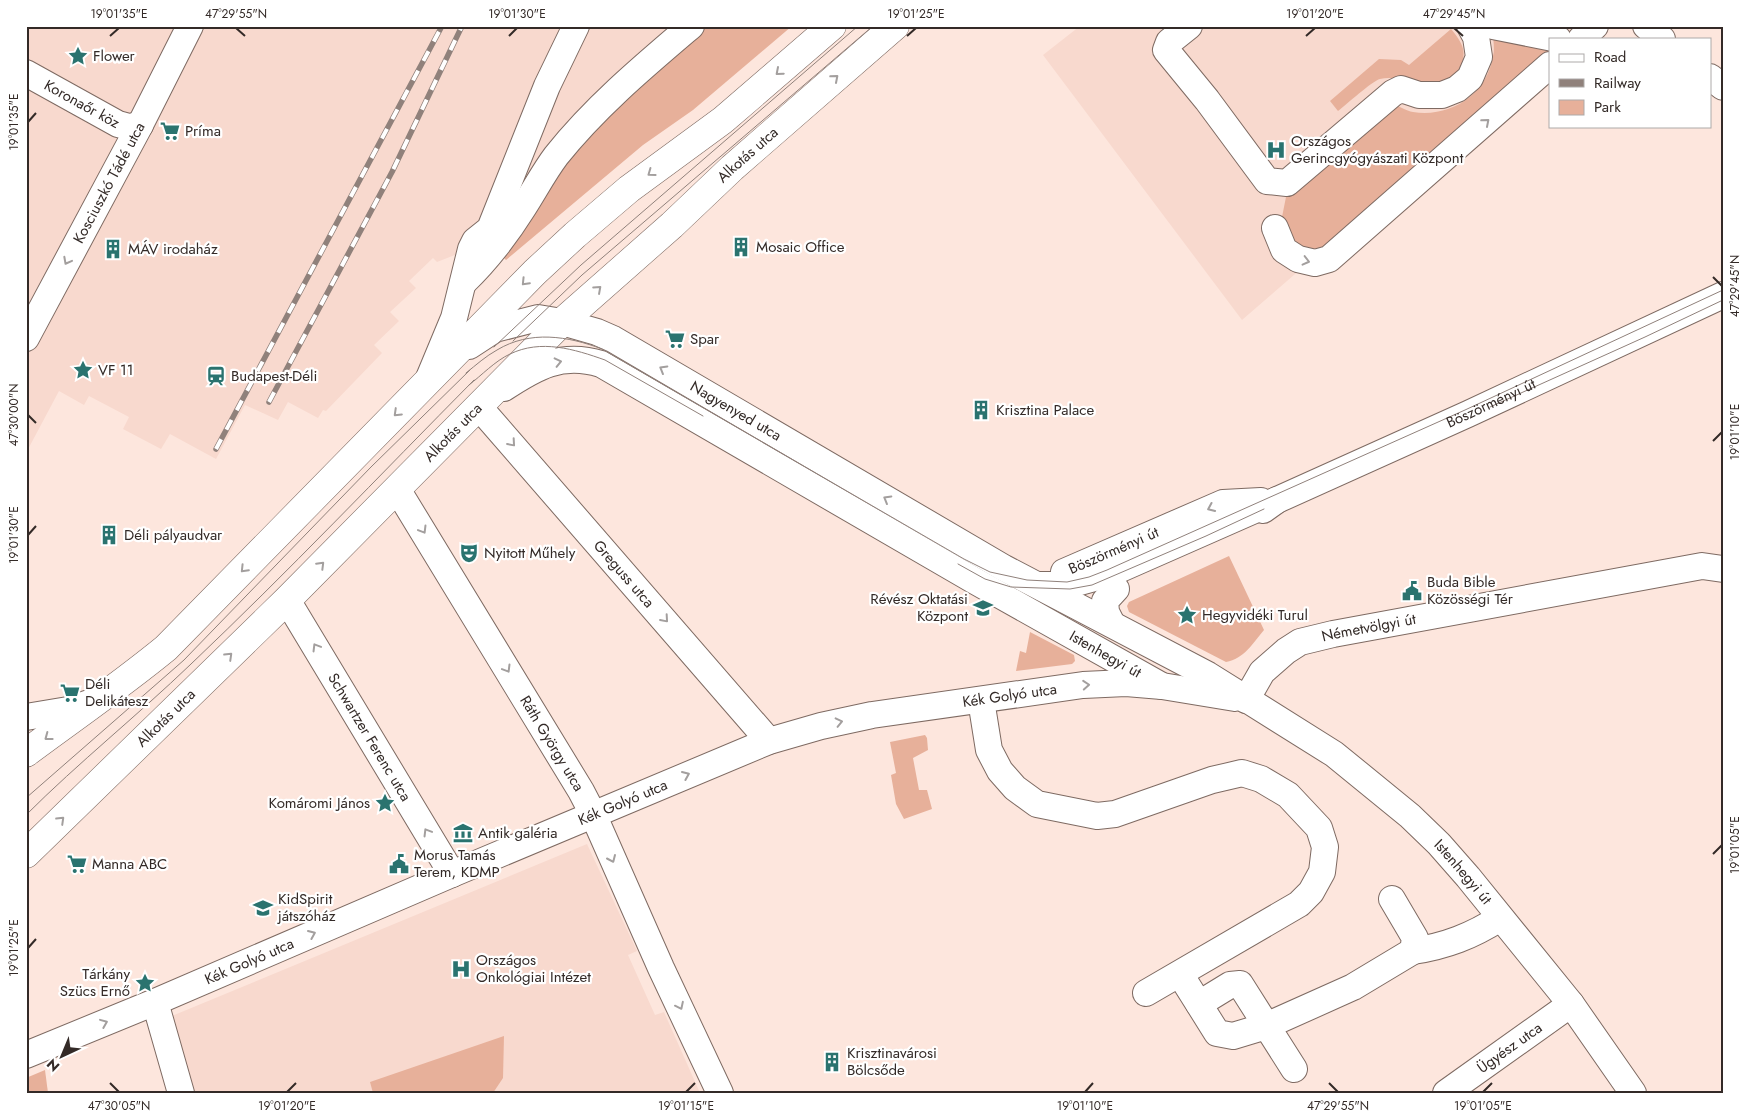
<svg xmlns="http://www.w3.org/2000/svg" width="1749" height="1119" font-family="Jost,sans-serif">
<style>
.built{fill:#f8d9ce}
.green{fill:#e7b09a}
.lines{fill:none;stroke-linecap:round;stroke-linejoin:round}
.minor-casing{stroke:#7e6a62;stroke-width:28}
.major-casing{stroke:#7e6a62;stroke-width:29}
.minor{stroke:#fff;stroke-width:26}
.major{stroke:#fff;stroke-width:28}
.tram{stroke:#90817b;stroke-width:1}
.rail-casing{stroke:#90817b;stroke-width:5.5}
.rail{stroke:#fff;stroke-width:4;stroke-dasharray:11;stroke-linecap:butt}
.oneway{stroke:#a39f9e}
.ticks{fill:none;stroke:#332a27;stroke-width:2}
.labels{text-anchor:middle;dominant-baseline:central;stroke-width:4.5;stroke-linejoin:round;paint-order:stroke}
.poi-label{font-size:15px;fill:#332a27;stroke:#fff;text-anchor:start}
.street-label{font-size:15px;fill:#332a27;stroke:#fff}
.neatline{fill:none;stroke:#332a27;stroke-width:2}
.ticks-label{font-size:12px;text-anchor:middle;fill:#332a27}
</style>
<rect width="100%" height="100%" fill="#fde6dd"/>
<g class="built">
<path d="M 26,26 L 704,26 L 655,66 L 587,106 L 546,146 L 488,242 L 437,262 L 433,258 L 409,281 L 416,288 L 390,312 L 399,321 L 374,345 L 382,353 L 326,411 L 323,410 L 318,418 L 288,402 L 278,420 L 245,405 L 216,459 L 170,434 L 161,449 L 123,429 L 129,417 L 89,396 L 84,405 L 59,391 L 26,453 Z"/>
<path d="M 1080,26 L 1581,26 L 1567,39 L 1550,39 L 1550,53 L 1242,320 L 1043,55 Z"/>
<path d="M 587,844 L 637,951 L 628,955 L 655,1015 L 664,1012 L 700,1093 L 190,1093 L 167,1018 Z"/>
</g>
<g class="green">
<path d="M 704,26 L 792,26 L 693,110 L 643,145 L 506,260 L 501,255 L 569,153 L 655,66 Z"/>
<path d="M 1451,29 C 1460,40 1467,49 1462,63 C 1450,101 1407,73 1380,79 C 1372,81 1346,105 1338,111 L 1330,101 L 1379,59 L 1401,60 L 1409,65 Z"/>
<path d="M 1493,32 L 1550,44 L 1550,62 L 1331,254 L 1310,252 L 1299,245 L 1288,234 L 1282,217 L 1287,192 L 1392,103 C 1399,106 1406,111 1413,112 C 1451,118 1487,94 1493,56 C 1495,49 1493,40 1493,32 Z"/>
<path d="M 1229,556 L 1264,630 C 1253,643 1244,659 1226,662 L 1129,612 L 1127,606 L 1129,602 Z"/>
<path d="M 1030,632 L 1074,655 L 1075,661 L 1072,664 L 1016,671 L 1020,651 L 1026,653 Z"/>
<path d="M 925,735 L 927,738 L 928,750 L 913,758 L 919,790 L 927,790 L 932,809 L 904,819 L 896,804 L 891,775 L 896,773 L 890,742 Z"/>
<path d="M 504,1036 L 503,1078 L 493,1093 L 373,1093 L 370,1082 Z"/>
<path d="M 45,1070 L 48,1093 L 26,1093 L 26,1078 Z"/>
</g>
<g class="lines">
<defs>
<g id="minor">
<path d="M 1189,26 L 1169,42 L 1166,50 L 1207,100 L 1267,181 L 1287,183 L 1393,93 L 1401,89 L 1419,95 L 1442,95 L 1457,89 L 1470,78 L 1479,57 L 1476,37 L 1470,26"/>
<path d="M 1493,26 L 1558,39"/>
<path d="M 1646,26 L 1662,39"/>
<path d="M 1581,39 L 1595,26"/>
<path id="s1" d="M 26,73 L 118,124 L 129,127 L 140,125"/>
<path d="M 1710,77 L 1723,87"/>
<path d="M 1275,228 L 1284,250 L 1298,259 L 1315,263 L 1329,259 L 1550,65"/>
<path d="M 464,282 C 487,260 506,235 523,208 C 534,191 544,172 556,156 C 595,107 644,66 691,26"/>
<path id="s2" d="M 26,338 L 140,125 L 190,26"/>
<path id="s3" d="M 469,346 L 495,329 L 538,318 L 562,322 L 597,332 L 613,339 L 1004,568 L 1208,675 L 1334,754 L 1410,816 L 1439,844 L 1468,877 L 1571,1004 L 1633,1093"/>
<path d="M 429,378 L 454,318 L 471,249 L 475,241 L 490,229 L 547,86 L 576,26"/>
<path id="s4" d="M 504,388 C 536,367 561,352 601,364 L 975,581 L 1162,686 L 1235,698"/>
<path id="s5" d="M 479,407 L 769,741"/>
<path id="s6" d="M 397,489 L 581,791 L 593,814 L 661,968 L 720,1093"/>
<path id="s7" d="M 1263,510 L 1277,500 L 1468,414 L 1723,295"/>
<path id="s8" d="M 1064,572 L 1223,503 L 1261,501"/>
<path d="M 1040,585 L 1069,585 L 1109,574 L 1277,500"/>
<path id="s9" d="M 287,600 L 452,874"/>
<path d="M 1112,624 L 1106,612 L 1105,601 L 1116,589"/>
<path d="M 981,700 L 989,750 L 1000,771 L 1015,788 L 1037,804 L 1097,816 L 1115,814 L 1212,780 L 1242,773 L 1261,779 L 1288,795 L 1319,828 L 1325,847 L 1322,872 L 1311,892 L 1299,904 L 1146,993"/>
<path id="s10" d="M 1246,700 L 1262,672 L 1286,651 L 1300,642 L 1333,634 L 1702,566 L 1723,569"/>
<path d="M 26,717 L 68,710 L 95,701"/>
<path d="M 1413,951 C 1446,946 1472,936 1500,918"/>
<path d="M 1180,974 L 1217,1033 L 1233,1036 L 1266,1026 L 1353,987 L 1413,951 L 1415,938 L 1392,899"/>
<path d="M 155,1002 L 181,1093"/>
<path d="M 1199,1004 L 1230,985 L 1240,984 L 1294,1069"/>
<path id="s11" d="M 26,1055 L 155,1002 L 452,874 L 769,741 L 821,726 L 872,715 L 1083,685 L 1126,683 L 1162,686"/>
<path id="s12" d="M 1446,1093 L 1571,1004"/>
</g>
<g id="major">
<path d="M 26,753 C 73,718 121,685 166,648 L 535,272 L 575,235 L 629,189 L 723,120 L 832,26"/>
<path id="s13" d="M 26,854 L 287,600 L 562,322 L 672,225 L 732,168 L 895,26"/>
</g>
</defs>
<use href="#minor" class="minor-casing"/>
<use href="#major" class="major-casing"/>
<use href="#minor" class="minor"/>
<use href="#major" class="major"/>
<g class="tram">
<path d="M 513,341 L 582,275 L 873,26"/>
<path d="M 494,347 L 581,265 L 858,26"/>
<path d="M 466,373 C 476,365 486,356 497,350 C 530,330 568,336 602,349 L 964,559 L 990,572 L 1027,580 L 1067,582 L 1089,577 L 1107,570 L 1465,410 L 1723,290"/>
<path d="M 469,385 C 482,375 495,361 510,354 C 541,339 574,349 605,360 L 703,416"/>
<path d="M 1490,407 L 1645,337 L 1723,300"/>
<path d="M 958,564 L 985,579 L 1011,587 L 1070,589 L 1092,585 L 1206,536 L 1264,509"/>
<path d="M 26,798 L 184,660 L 371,467 L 470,370"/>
<path d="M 26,815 C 79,762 137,716 191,664 C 288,572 380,475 474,380"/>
</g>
<defs>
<g id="rail">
<path d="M 269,402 L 392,172 L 462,26"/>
<path d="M 216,449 L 442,26"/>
</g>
</defs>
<use href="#rail" class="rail-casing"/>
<use href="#rail" class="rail"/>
</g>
<defs><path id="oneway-chevron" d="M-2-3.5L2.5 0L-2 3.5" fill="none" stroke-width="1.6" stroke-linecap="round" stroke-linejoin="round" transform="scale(1.25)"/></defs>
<g class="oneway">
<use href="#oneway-chevron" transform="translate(779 72) rotate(139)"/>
<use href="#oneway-chevron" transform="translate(835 78) rotate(-41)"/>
<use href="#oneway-chevron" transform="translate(1486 122) rotate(-41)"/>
<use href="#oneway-chevron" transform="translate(651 173) rotate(144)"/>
<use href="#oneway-chevron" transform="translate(67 261) rotate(118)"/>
<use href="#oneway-chevron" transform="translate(1306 261) rotate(14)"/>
<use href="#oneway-chevron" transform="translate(525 282) rotate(134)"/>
<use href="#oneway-chevron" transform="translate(598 289) rotate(-42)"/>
<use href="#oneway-chevron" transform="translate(558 362) rotate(-13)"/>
<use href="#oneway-chevron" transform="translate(663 369) rotate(-150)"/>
<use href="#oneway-chevron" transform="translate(397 413) rotate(136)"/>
<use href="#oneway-chevron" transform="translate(512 443) rotate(49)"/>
<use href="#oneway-chevron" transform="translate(887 499) rotate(-150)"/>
<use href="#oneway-chevron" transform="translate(1211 508) rotate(156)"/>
<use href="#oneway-chevron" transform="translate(423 530) rotate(59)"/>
<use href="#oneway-chevron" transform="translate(321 565) rotate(-45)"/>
<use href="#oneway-chevron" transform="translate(244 569) rotate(134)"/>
<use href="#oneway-chevron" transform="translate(665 619) rotate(49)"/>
<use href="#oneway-chevron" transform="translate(316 647) rotate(-121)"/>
<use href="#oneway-chevron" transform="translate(229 656) rotate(-44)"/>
<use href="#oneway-chevron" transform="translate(507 669) rotate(59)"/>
<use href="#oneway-chevron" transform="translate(1086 685) rotate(-4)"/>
<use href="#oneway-chevron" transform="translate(839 722) rotate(-13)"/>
<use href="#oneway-chevron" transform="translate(48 737) rotate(143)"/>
<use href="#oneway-chevron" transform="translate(686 775) rotate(-23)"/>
<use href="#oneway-chevron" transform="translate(61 820) rotate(-44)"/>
<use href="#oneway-chevron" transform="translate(427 832) rotate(-121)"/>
<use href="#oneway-chevron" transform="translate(612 859) rotate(66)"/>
<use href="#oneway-chevron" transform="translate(312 934) rotate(-23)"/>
<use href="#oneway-chevron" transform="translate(680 1006) rotate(64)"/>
<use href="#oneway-chevron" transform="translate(104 1023) rotate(-22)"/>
</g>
<path class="ticks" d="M 236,28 L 245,36M 1454,28 L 1463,36M 110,36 L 119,28M 509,36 L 517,28M 907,36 L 916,28M 1306,36 L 1315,28M 28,122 L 36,113M 1713,277 L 1722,286M 28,415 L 36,423M 1713,441 L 1722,432M 28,535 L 36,526M 1713,854 L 1722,845M 28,948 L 36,939M 110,1083 L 119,1092M 1329,1083 L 1338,1092M 287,1092 L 296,1083M 686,1092 L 695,1083M 1085,1092 L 1093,1083M 1483,1092 L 1492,1083"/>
<defs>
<symbol id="sight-bare" viewBox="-9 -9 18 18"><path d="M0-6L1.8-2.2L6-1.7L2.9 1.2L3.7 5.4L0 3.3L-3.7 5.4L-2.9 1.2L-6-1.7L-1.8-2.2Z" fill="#2a736f" stroke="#fff" stroke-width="2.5" paint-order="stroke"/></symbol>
<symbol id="supermarket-bare" viewBox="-9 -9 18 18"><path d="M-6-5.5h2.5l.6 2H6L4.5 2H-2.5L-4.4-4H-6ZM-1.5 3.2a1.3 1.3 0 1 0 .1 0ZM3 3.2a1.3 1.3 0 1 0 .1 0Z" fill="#2a736f" stroke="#fff" stroke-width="2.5" paint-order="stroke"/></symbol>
<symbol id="hospital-bare" viewBox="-9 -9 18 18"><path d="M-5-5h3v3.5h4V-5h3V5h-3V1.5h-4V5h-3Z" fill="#2a736f" stroke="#fff" stroke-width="2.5" paint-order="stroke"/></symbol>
<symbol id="building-bare" viewBox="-9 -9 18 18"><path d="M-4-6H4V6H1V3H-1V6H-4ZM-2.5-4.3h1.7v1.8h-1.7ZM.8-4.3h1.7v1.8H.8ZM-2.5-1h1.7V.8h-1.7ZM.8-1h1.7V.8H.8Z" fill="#2a736f" stroke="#fff" stroke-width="2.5" paint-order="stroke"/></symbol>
<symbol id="station-bare" viewBox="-9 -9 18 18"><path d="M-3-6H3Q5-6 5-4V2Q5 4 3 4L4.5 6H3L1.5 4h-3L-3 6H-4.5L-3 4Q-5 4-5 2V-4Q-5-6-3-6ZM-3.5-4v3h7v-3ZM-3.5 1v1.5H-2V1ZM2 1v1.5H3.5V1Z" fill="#2a736f" stroke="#fff" stroke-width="2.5" paint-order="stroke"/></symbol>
<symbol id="theatre-bare" viewBox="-9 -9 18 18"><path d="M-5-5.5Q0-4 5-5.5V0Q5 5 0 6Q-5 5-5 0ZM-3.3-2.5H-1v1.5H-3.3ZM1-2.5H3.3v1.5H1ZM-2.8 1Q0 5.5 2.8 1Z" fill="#2a736f" stroke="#fff" stroke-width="2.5" paint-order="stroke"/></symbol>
<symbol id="civic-bare" viewBox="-9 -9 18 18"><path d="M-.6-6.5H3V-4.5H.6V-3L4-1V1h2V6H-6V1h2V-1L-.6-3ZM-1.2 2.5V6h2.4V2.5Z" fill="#2a736f" stroke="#fff" stroke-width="2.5" paint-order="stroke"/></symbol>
<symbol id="school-bare" viewBox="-9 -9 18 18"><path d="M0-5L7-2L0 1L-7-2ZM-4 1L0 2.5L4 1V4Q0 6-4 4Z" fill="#2a736f" stroke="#fff" stroke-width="2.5" paint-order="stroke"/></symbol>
<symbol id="museum-bare" viewBox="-9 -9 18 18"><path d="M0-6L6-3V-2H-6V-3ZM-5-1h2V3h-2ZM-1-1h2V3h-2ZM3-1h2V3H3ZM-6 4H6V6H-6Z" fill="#2a736f" stroke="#fff" stroke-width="2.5" paint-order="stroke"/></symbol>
</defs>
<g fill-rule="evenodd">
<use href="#sight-bare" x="64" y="42" width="28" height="28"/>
<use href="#supermarket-bare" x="156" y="117" width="28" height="28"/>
<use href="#hospital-bare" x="1262" y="136" width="28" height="28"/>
<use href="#building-bare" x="727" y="233" width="28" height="28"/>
<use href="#building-bare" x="99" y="235" width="28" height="28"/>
<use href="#supermarket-bare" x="661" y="325" width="28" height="28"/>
<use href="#sight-bare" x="69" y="356" width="28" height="28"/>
<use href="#station-bare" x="202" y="362" width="28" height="28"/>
<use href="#building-bare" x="967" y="396" width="28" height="28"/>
<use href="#building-bare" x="95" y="521" width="28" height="28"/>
<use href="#theatre-bare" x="455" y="539" width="28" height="28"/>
<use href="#civic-bare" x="1398" y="577" width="28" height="28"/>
<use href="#school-bare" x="969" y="594" width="28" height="28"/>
<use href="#sight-bare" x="1173" y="601" width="28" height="28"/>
<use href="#supermarket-bare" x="56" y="679" width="28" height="28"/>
<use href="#sight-bare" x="371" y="789" width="28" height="28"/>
<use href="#museum-bare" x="449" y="819" width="28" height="28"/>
<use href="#supermarket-bare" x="63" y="850" width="28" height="28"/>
<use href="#civic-bare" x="385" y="850" width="28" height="28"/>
<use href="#school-bare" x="249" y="894" width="28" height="28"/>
<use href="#hospital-bare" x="447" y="955" width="28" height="28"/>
<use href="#sight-bare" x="131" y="969" width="28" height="28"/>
<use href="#building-bare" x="818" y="1048" width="28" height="28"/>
</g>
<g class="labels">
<g class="poi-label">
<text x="93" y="56">Flower</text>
<text x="185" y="131">Príma</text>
<text x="1291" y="141">Országos<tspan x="1291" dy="17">Gerincgyógyászati Központ</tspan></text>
<text x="756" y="247">Mosaic Office</text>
<text x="128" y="249">MÁV irodaház</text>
<text x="690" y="339">Spar</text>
<text x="98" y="370">VF 11</text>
<text x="231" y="376">Budapest-Déli</text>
<text x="996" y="410">Krisztina Palace</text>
<text x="124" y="535">Déli pályaudvar</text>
<text x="484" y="553">Nyitott Műhely</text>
<text x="1427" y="582">Buda Bible<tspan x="1427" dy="17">Közösségi Tér</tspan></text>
<text x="968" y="599" text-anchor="end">Révész Oktatási<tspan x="968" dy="17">Központ</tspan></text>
<text x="1202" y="615">Hegyvidéki Turul</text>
<text x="85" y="684">Déli<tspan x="85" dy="17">Delikátesz</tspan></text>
<text x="370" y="803" text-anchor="end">Komáromi János</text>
<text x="478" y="833">Antik galéria</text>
<text x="414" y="855">Morus Tamás<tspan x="414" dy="17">Terem, KDMP</tspan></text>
<text x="92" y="864">Manna ABC</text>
<text x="278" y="899">KidSpirit<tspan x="278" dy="17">játszóház</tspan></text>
<text x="476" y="960">Országos<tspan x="476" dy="17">Onkológiai Intézet</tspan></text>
<text x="130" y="974" text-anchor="end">Tárkány<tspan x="130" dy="17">Szücs Ernő</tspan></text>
<text x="847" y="1053">Krisztinavárosi<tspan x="847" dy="17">Bölcsőde</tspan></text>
</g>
<g class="street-label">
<text stroke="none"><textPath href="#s1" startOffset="64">Koronaőr köz</textPath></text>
<text stroke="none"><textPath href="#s13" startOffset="1005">Alkotás utca</textPath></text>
<text stroke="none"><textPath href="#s2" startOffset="176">Kosciuszkó Tádé utca</textPath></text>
<text stroke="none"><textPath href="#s7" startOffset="252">Böszörményi út</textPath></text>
<text stroke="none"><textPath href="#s3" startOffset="296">Nagyenyed utca</textPath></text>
<text stroke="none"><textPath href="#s13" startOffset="600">Alkotás utca</textPath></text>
<text stroke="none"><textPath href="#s8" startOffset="54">Böszörményi út</textPath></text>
<text stroke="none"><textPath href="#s5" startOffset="221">Greguss utca</textPath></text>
<text stroke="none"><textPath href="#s10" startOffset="151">Németvölgyi út</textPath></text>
<text stroke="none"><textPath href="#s4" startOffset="686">Istenhegyi út</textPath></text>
<text stroke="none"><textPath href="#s11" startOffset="1052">Kék Golyó utca</textPath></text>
<text stroke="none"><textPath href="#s13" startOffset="195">Alkotás utca</textPath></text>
<text stroke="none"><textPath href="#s9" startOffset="160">Schwartzer Ferenc utca</textPath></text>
<text stroke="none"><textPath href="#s6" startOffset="298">Ráth György utca</textPath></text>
<text stroke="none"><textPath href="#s11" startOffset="648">Kék Golyó utca</textPath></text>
<text stroke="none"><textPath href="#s3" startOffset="1161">Istenhegyi út</textPath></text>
<text stroke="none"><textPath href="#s11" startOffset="242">Kék Golyó utca</textPath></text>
<text stroke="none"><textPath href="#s12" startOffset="78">Ügyész utca</textPath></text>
</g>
</g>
<rect width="1749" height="1119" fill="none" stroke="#ffffff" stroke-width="55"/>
<rect x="1549" y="38" width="162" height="90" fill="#ffffff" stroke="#adaaa9"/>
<rect x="1559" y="54" width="25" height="8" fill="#ffffff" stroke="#adaaa9"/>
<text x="1594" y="62" font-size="15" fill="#332a27">Road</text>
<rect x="1559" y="79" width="25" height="8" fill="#90817b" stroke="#adaaa9"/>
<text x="1594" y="88" font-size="15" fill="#332a27">Railway</text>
<rect x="1559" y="100" width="25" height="15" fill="#e7b09a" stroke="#adaaa9"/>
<text x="1594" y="112" font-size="15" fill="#332a27">Park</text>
<g transform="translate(62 1056) rotate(224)" stroke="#ffffff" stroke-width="4" paint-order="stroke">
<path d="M0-4L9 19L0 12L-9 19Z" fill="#332a27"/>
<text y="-8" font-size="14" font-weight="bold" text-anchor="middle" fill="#332a27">N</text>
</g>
<rect x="28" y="28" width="1694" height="1064" class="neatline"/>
<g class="ticks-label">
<text x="119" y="18">19°01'35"E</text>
<text x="236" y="18">47°29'55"N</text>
<text x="517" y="18">19°01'30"E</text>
<text x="916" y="18">19°01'25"E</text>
<text x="1315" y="18">19°01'20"E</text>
<text x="1454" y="18">47°29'45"N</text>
<text transform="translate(14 122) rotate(-90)" y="4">19°01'35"E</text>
<text transform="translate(1735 286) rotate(-90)" y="4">47°29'45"N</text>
<text transform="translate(14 415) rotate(-90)" y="4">47°30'00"N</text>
<text transform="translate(1735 432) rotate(-90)" y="4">19°01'10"E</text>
<text transform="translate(14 535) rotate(-90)" y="4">19°01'30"E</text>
<text transform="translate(1735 845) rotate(-90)" y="4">19°01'05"E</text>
<text transform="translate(14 948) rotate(-90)" y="4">19°01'25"E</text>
<text x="119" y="1110">47°30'05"N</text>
<text x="287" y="1110">19°01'20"E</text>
<text x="686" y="1110">19°01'15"E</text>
<text x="1085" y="1110">19°01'10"E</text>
<text x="1338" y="1110">47°29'55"N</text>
<text x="1483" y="1110">19°01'05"E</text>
</g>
</svg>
